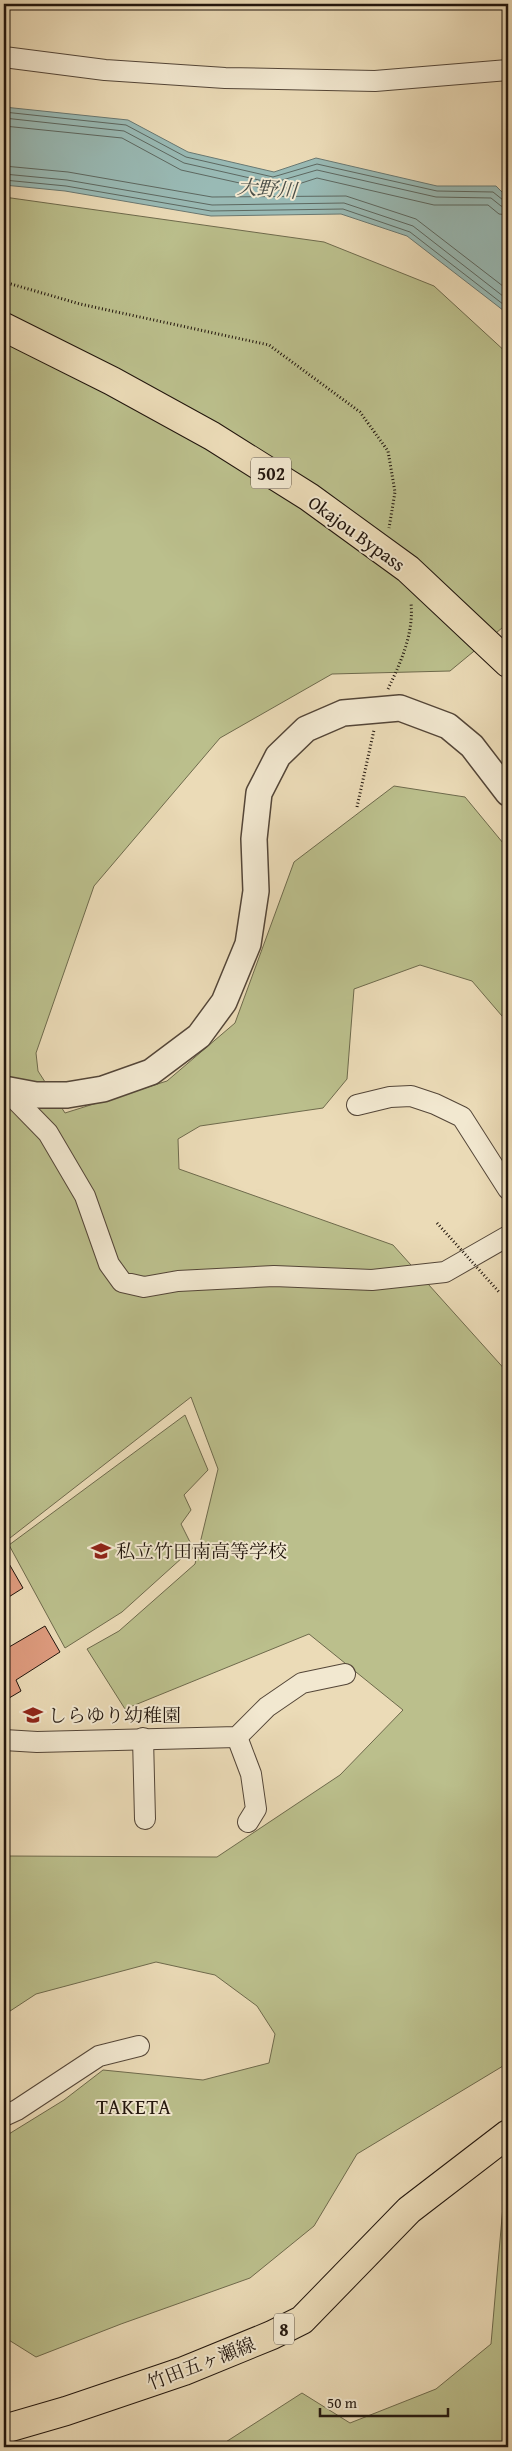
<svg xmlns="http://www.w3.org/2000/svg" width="512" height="2451" font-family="'Gentium Book Plus','Noto Serif JP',serif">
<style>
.green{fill:#bbbf8c;stroke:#6e6a4c}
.water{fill:#99bab5;stroke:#697872}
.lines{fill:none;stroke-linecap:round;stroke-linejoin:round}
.shore{stroke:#5d6861;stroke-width:1}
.building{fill:#de9b7e;stroke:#21150d}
.minor-casing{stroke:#544638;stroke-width:22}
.tertiary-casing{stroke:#544638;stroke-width:28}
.primary-casing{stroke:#21150d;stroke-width:30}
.trunk-casing{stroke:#21150d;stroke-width:30}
.path{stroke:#21150d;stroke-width:3;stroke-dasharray:1 2.5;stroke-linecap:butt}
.minor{stroke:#f2e8d0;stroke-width:20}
.tertiary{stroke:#f2e8d0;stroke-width:25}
.primary{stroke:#ebdbb7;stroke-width:28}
.trunk{stroke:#ebdbb7;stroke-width:28}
.path-bridge{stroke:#21150d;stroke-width:3;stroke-dasharray:1 2.5;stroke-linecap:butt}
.labels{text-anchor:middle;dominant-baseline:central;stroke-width:4;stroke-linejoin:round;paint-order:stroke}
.shield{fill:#f2e8d0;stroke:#605448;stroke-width:1}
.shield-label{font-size:18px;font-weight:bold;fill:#21150d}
.street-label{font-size:19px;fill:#21150d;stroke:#f2e8d0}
.poi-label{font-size:19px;fill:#21150d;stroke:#f2e8d0;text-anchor:start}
.water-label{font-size:20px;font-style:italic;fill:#4b4f48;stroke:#f2e8d0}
.quarter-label{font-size:21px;letter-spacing:1px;fill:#21150d;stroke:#f2e8d0}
</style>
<rect width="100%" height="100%" fill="#ebdbb7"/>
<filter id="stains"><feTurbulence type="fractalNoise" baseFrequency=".004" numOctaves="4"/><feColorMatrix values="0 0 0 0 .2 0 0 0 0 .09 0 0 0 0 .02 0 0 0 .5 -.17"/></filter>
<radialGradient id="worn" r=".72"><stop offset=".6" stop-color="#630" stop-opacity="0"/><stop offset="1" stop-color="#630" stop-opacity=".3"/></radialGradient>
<g class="green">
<path d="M 4,197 L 324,242 L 434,286 L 508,354 L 508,623 L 450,671 L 332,674 L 220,738 L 94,886 L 36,1053 L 38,1071 L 65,1113 L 167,1081 L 235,1023 L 294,862 L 394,786 L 465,797 L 508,849 L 508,1023 L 472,981 L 420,965 L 354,989 L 347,1079 L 323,1108 L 200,1126 L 178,1139 L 179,1169 L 393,1245 L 508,1373 L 508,2063 L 357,2154 L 314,2226 L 250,2278 L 121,2324 L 36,2357 L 4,2337 L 4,2137 L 64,2100 L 103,2070 L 203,2080 L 269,2063 L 275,2034 L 257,2006 L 215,1975 L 156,1962 L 36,1994 L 4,2015 L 4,1854 L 7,1856 L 217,1857 L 340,1775 L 403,1710 L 309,1634 L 125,1709 L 87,1649 L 119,1631 L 195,1564 L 218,1469 L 191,1397 L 10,1538 L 4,1528 Z"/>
<path d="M 185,1415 L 208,1470 L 184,1495 L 191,1510 L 181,1524 L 193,1548 L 122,1612 L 65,1648 L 9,1545 Z"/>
<path d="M 508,2182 L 508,2447 L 218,2447 L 302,2393 L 350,2423 L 436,2389 L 491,2344 L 505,2183 Z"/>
</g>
<path class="water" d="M 4,107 L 128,120 L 188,152 L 274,172 L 316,158 L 437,186 L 496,186 L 508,198 L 508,314 L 407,236 L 341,214 L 211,216 L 65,191 L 4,185 Z"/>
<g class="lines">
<g class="shore">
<path d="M 4,112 L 126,125 L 186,157 L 273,177 L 317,164 L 437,191 L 493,192 L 503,200 L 508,201"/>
<path d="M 4,118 L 124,131 L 184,163 L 272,183 L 317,170 L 436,197 L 491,198 L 501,206 L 508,208"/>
<path d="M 4,126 L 122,138 L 181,170 L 271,190 L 280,190 L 317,178 L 434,205 L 488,205 L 499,214 L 508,215"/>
<path d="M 4,166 L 68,172 L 212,197 L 346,196 L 416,219 L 508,290"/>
<path d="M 4,174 L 67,180 L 212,205 L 344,203 L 413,226 L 508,300"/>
<path d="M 4,180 L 66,186 L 211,211 L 343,209 L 410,232 L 508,308"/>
</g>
</g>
<g class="building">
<path d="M 4,1555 L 23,1588 L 4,1600 Z"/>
<path d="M 45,1626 L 60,1652 L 16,1680 L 21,1691 L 4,1701 L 4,1650 Z"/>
</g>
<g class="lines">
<defs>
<g id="minor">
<path d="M 4,57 L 105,70 L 225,78 L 375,81 L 508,70"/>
<path d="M 6,1090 L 48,1133 L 85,1196 L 109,1264 L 122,1282 L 144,1287 L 178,1281 L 274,1276 L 372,1280 L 445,1272 L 508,1236"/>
<path d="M 357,1105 L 390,1097 L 411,1096 L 435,1104 L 462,1117 L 508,1189"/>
<path d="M 237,1737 L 251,1774 L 256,1809 L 248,1822"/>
<path d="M 143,1738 L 145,1819"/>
<path d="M 4,1740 L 37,1742 L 237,1737 L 267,1707 L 302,1683 L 345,1674"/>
<path d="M 4,2116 L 17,2110 L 99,2056 L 139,2046"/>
</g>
<path id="tertiary" d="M 4,1089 L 36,1095 L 67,1095 L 103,1089 L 151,1072 L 199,1036 L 224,1002 L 248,944 L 256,891 L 254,839 L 259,793 L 278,756 L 306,729 L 343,713 L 400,708 L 448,726 L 472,746 L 508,793"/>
<path id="primary" d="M 4,2429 L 66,2411 L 184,2371 L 272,2335 L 302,2320 L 409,2210 L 508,2134"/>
<path id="trunk" d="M 4,327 L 112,381 L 212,436 L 309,497 L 408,569 L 508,663"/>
</defs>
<use href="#minor" class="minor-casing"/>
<use href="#tertiary" class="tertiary-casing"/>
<use href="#primary" class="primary-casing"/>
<use href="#trunk" class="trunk-casing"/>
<g class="path">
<path d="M 4,282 L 80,304 L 269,345 L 360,412 L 388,451 L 395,492 L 389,528"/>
<path d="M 388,689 C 401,662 414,633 411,603"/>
<path d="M 357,807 L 374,730"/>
</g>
<use href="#minor" class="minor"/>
<use href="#tertiary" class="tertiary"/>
<use href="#primary" class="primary"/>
<use href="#trunk" class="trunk"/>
<path class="path-bridge" d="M 437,1223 L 500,1293"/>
</g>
<defs>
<symbol id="school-bare" viewBox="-9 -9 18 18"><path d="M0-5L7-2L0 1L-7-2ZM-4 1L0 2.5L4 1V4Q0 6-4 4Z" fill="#8f2418" stroke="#f2e8d0" stroke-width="2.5" paint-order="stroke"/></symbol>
</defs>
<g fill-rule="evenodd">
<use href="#school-bare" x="87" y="1537" width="28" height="28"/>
<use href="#school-bare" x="19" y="1701" width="28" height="28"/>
</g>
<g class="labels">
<g class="shield">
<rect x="251" y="457.5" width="40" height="31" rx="4"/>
<rect x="274" y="2313.5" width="20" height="31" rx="4"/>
</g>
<g class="shield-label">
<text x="271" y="473">502</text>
<text x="284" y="2329">8</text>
</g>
<g class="street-label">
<text transform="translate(357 533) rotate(36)">Okajou Bypass</text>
<text transform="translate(201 2363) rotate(-21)">竹田五ヶ瀬線</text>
</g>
<g class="poi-label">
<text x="116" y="1551">私立竹田南高等学校</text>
<text x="48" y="1715">しらゆり幼稚園</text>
</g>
<g class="water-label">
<text transform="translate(267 188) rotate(4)">大野川</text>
</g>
<g class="quarter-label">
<text x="134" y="2106">TAKETA</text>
</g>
</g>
<rect width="512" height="2451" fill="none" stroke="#ebdbb7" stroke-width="20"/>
<rect x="5" y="5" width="502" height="2441" fill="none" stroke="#21150d" stroke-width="2.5"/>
<rect x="10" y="10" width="492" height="2431" fill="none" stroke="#21150d"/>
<path d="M320 2408v8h128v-8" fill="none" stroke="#21150d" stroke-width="2.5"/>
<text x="327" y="2408" font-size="15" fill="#21150d" stroke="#f2e8d0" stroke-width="4" paint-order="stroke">50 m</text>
<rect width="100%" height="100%" filter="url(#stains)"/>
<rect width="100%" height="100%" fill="url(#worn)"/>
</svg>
